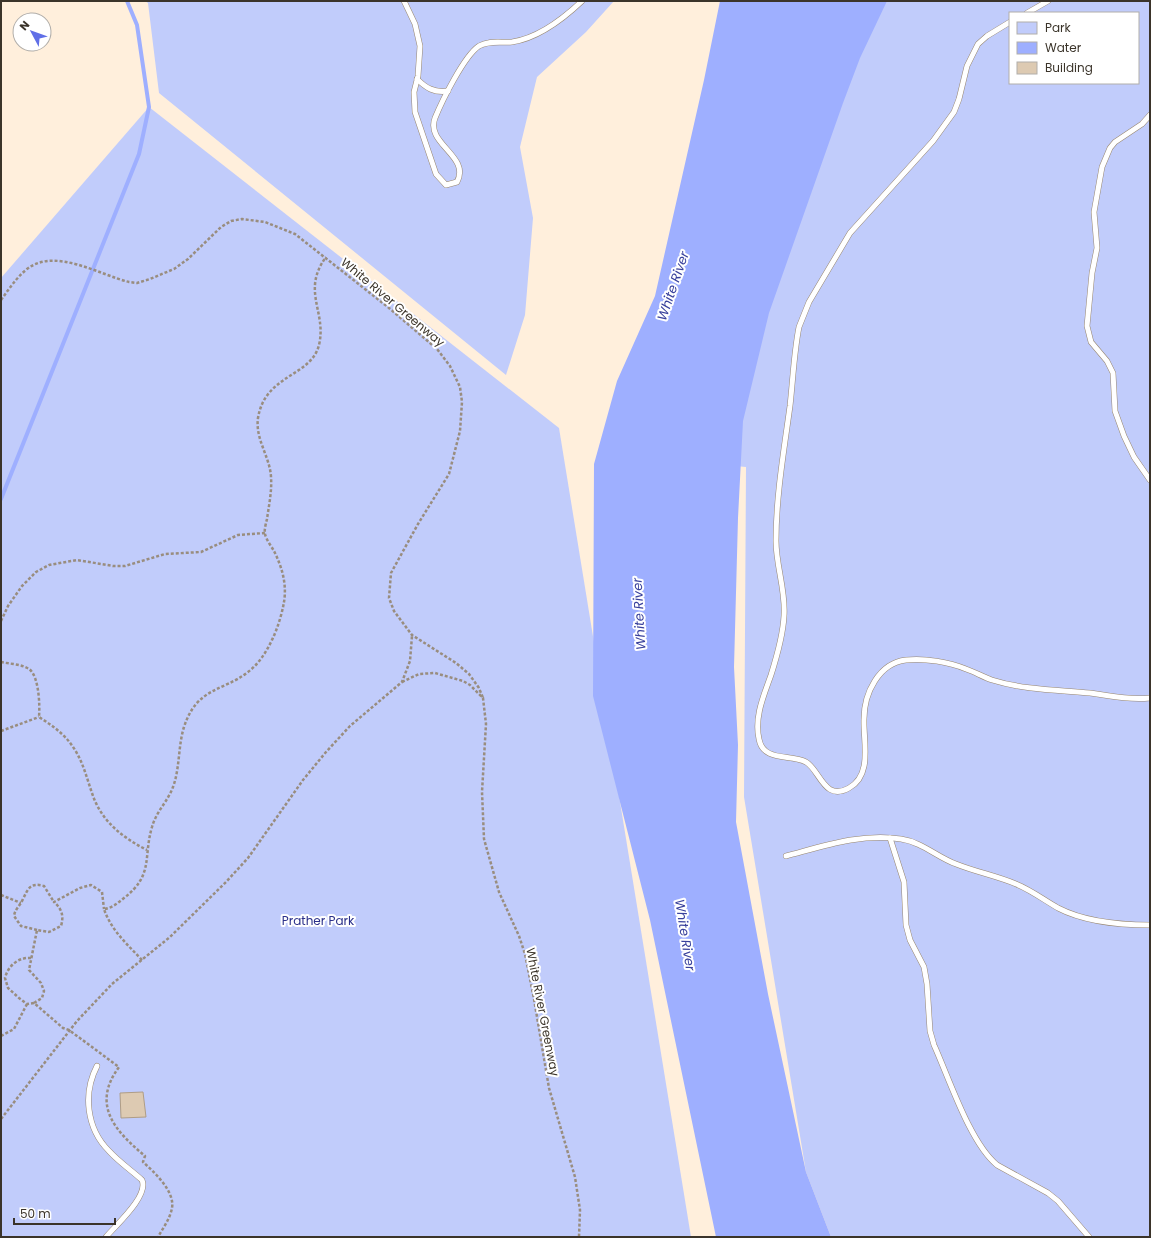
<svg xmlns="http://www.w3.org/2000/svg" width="1151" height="1238" font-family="Poppins,sans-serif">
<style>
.green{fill:#c1ccfb;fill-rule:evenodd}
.water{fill:#9eafff}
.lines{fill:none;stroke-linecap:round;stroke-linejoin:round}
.stream{stroke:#9eafff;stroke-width:4}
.building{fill:#ddcab2;stroke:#af9d86}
.lane-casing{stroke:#988770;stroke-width:6}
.path{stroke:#998d7f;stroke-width:2.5;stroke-dasharray:3 2;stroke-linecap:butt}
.lane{stroke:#fff;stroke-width:5}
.labels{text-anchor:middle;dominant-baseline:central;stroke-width:4;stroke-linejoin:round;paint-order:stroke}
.street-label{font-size:12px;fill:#3b342a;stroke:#fff}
.park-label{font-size:12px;fill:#2b308a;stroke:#fff}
.water-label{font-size:13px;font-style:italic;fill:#39419c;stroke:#fff}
</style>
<rect width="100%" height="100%" fill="#ffefdc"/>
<g class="green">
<path d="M 145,1 L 614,1 L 586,32 L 537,77 L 520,147 L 533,218 L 525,315 L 506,375 L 159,93 L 148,3 Z"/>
<path d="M 821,1 L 1150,1 L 1150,1237 L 831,1237 L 806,1172 L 744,797 L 746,467 L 714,464 ZM 1010,13 L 1138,13 L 1138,83 L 1010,83 Z"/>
<path d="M 149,107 L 559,428 L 691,1237 L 1,1237 L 1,278 Z"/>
</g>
<path class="water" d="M 720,1 L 887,1 L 860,58 L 843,103 L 769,313 L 743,421 L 738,518 L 734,667 L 738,745 L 736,822 L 768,994 L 806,1172 L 831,1237 L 716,1237 L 650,920 L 593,696 L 594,464 L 617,381 L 655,296 L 704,80 Z"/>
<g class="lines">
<path class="stream" d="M 1,499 L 139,154 L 149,107 L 137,25 L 127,1"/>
</g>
<path class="building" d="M 143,1092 L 146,1117 L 121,1118 L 120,1093 Z"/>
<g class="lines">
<defs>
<g id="lane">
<path d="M 404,1 L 415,24 L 420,46 L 418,76 L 414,92 L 415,112 L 436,174 L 446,185 L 457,182 C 471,156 425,144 435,118 C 442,101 464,56 479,46 C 489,40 501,43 512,42 C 539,38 563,19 582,1"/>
<path d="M 1027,13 L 1048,1"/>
<path d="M 1010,22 L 987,36 L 978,44 L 967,66 L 959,99 L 954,112 L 933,141 L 850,233 L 809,302 L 799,327 C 794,352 793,379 790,406 C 784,450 776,496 776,541 C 776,566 786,591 784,616 C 783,635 777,656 771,675 C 764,695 754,717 759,739 C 763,762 790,754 806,762 C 820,770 824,802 849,788 C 873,775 863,741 864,719 C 864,693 879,663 906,660 C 925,658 949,662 966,669 C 975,672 983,677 992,680 C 1024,690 1057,690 1090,693 C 1110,696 1130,700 1150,698"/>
<path d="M 417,79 C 426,88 434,93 448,91"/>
<path d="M 1150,115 L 1142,124 L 1115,142 L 1110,148 L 1102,167 L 1094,212 L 1097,248 L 1092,273 L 1087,326 L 1091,342 L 1107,361 L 1113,373 L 1115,411 L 1124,436 L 1134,457 L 1150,480"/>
<path d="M 890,838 L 904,882 L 906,925 L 910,940 L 924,967 L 927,984 L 930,1031 L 934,1045 C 949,1078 970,1143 997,1165 L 1048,1193 L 1058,1201 L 1089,1237"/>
<path d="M 786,856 C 824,846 861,833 901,839 C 922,842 937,857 956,864 C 976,872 997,876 1016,884 C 1031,890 1044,900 1058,908 C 1085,922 1120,925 1150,925"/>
<path d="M 97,1066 C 83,1093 86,1128 109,1151 C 119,1162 131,1170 142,1180 C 149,1196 116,1225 106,1237"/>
</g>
</defs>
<use href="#lane" class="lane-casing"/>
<g class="path">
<path d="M 1,300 C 9,289 16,278 27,269 C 55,247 100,275 129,282 L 137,283 L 150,279 L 174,269 L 188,259 L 221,227 L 231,221 L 242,219 L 265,222 L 295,234 L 389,308 L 437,349 L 450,366 L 460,387 L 462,402 L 460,431 L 449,474 L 418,524 L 391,573 L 389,598 L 394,611 L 412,635 L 456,663 L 469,674 L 479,688 L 483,698"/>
<path d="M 1,621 L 8,606 L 22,586 L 36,572 L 49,565 L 77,560 L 113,566 L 125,566 L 165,554 L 201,552 L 238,535 L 265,533"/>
<path d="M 1,662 C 10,664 21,664 29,669 C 39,676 40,705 39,717 C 53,726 66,735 75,750 C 85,766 88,784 95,801 C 105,824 125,839 147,850"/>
<path d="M 402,682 L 419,674 L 435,673 L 463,681 L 470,685 L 483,698 L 486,724 L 482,792 L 484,839 L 499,892 L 519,936 L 525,954 L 534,999 L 549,1088 L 575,1177 L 580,1210 L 579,1237"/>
<path d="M 1,731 L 39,717"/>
<path d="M 1,895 L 21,903"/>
<path d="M 37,930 L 21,926 L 14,916 C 15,909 20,906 23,899 C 28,889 30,882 44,886 L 54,902"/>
<path d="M 31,958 C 18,957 8,966 5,978 L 8,988 L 19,998 L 27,1004 L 34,1003 L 63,1028 L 69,1030 L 119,1067 C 91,1105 115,1131 145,1156 L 143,1162 C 154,1172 175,1191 172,1208 C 170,1219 163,1228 158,1237"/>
<path d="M 142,960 C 127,944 111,930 104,909 C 112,908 118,903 124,898 C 154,875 143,857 152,827 C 156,812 168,801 173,787 C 180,768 178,746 184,727 C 197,687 222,692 248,672 C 268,657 280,625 284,602 C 287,584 282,567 274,551 C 271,546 266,539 265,534 C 264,530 266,523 267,519 C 269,505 272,491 271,477 C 270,457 255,439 258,418 C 265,374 311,377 319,345 C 327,312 301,291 326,257"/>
<path d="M 34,1003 L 42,998 L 44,991 L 41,983 L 29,970 L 37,930 L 49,932 L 61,926 C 64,916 62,909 54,902 L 80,888 L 91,885 L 102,892 L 104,909"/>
<path d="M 1,1036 L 14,1029 L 27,1004"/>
<path d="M 1,1119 L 77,1021 L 112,984 L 170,937 L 226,882 L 248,858 L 303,780 L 326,752 L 350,726 L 402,682 L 410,661 L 412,636"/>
</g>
<use href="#lane" class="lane"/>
</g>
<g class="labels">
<g class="street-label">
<text transform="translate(393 302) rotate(40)">White River Greenway</text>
<text transform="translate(543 1012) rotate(79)">White River Greenway</text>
</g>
<g class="park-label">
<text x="318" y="920">Prather Park</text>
</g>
<g class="water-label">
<text transform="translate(673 286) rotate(-71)">White River</text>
<text transform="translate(639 614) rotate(-93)">White River</text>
<text transform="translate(685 935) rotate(81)">White River</text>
</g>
</g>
<rect width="1151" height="1238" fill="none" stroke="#3b342a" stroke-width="4"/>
<rect x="1009" y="12" width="130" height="72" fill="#ffffff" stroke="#b1aeaa"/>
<rect x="1017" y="22" width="20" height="12" fill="#c1ccfb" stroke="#b1aeaa"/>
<text x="1045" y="32" font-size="12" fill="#3b342a">Park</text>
<rect x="1017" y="42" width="20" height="12" fill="#9eafff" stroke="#b1aeaa"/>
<text x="1045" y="52" font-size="12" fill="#3b342a">Water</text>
<rect x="1017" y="62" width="20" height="12" fill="#ddcab2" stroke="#b1aeaa"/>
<text x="1045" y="72" font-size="12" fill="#3b342a">Building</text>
<g transform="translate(32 32) rotate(311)"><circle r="19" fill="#ffffff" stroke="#b1aeaa"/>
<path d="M0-3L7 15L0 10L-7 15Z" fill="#606fe7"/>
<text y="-6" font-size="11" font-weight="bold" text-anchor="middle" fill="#3b342a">N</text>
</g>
<path d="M14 1218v6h101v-6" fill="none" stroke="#3b342a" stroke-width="2"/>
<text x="20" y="1218" font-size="12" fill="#3b342a" stroke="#ffffff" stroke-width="3" paint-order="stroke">50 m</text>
</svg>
